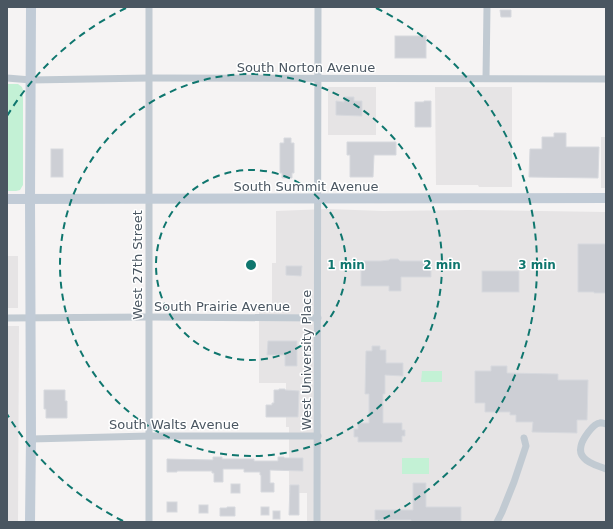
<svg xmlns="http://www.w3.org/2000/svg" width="613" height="529" font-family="'DejaVu Sans',sans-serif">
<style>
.education{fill:#e6e4e5}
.green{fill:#c3f1d5}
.building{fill:#cdcfd5;stroke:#d7d9de}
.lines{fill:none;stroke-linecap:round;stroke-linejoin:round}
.street{stroke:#c1cad2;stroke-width:7}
.secondary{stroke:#c1cbd6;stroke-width:10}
.ring{fill:none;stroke:#0f766e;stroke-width:2;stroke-dasharray:7 5}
.labels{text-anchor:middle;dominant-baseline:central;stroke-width:3;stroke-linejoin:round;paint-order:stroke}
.street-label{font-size:13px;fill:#4a5661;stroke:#fff}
.centre{fill:#0f766e;stroke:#fff;stroke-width:2}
.ring-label{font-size:12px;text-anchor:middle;font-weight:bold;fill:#0f766e;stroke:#fff;stroke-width:3;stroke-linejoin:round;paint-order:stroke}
</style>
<rect width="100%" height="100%" fill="#f5f3f3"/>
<g class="education">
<rect x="328" y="87" width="48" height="48"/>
<path d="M 435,87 L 512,87 L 512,187 L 479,187 L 478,185 L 436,185 Z"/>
<path d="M 606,137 L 606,188 L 601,188 L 601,137 Z"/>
<path d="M 327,209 L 383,211 L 468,210 L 606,212 L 606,522 L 307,522 L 307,493 L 289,493 L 289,427 L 286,427 L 286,383 L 259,383 L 259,309 L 272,308 L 272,263 L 276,263 L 276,211 Z"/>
<rect x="7" y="256" width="11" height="52"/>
<path d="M 7,326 L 19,326 L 18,522 L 7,522 Z"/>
</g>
<g class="green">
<path d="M 7,84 L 18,84 L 22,87 L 23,90 L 23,185 L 20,190 L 16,191 L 7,191 Z"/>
<path d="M 422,371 L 442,371 L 442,382 L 421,382 Z"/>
<rect x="402" y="458" width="27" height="16"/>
</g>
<g class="building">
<path d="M 500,10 L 511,10 L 511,17 L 501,17 Z"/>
<rect x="395" y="36" width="31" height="22"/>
<path d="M 344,97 L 354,97 L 354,101 L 362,101 L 362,116 L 336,115 L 336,101 L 344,102 Z"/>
<path d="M 424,101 L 431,101 L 431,127 L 415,127 L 415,102 L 424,102 Z"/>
<path d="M 554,133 L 566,133 L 566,147 L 599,147 L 598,178 L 529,177 L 530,149 L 542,149 L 542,137 L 554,137 Z"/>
<path d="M 284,138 L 291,138 L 291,143 L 294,143 L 294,173 L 292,173 L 292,178 L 282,178 L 282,173 L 280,173 L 280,143 L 284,143 Z"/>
<path d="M 347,142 L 396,142 L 396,155 L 374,155 L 373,177 L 350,177 L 350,155 L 347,155 Z"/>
<rect x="51" y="149" width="12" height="28"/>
<path d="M 578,244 L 606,244 L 606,293 L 594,293 L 594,292 L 578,292 Z"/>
<path d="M 390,259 L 398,259 L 400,261 L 431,261 L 431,277 L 401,277 L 401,291 L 389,291 L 389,286 L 361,286 L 361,261 L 381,261 L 389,260 Z"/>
<path d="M 286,266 L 302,266 L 301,276 L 286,275 Z"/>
<rect x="482" y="271" width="37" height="21"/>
<path d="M 268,341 L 297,341 L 297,366 L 285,366 L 285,355 L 267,355 Z"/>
<path d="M 372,346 L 380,346 L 380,350 L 386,350 L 386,363 L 403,363 L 403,376 L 385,375 L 385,394 L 383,394 L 383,423 L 402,423 L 402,430 L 405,430 L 405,436 L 402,436 L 402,442 L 358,442 L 358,437 L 354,437 L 354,429 L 358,429 L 358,423 L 369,423 L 369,394 L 365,394 L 366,351 L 372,351 Z"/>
<path d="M 491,366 L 507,366 L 507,373 L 558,374 L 558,380 L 588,380 L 587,420 L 577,420 L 577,433 L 532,432 L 533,422 L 516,422 L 516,415 L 510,415 L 510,412 L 485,412 L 485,403 L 475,403 L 475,371 L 491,371 Z"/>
<path d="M 279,389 L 285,389 L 285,390 L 299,391 L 298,417 L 266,417 L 266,405 L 272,405 L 272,403 L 274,403 L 274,390 L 279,390 Z"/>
<path d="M 44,390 L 65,390 L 65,401 L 67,401 L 67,418 L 46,418 L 46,409 L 44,409 Z"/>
<path d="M 213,457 L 222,457 L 222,459 L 254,459 L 254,461 L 278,461 L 278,457 L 284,457 L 284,458 L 303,458 L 303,471 L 270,470 L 270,483 L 274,483 L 274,492 L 261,492 L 261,475 L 260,475 L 260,472 L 244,472 L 244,469 L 223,469 L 223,482 L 214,482 L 214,473 L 212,473 L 212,471 L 177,471 L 177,472 L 167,472 L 167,459 L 213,460 Z"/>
<path d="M 413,483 L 426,483 L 426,507 L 461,507 L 461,521 L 411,522 L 411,520 L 375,520 L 375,510 L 413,510 Z"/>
<rect x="231" y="484" width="9" height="9"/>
<path d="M 290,485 L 299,485 L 299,515 L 289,515 Z"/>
<rect x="167" y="502" width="10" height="10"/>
<rect x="199" y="505" width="9" height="8"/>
<path d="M 227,507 L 235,507 L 235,516 L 220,516 L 220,508 L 227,508 Z"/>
<rect x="261" y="507" width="8" height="8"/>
<rect x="273" y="511" width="7" height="8"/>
</g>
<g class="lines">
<g class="street">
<path d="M 149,7 L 149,522"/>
<path d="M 7,78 L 31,80 L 149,78 L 606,79"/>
<path d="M 486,78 L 487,7"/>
<path d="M 7,318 L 149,317 L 318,318"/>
<path d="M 606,424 C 605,424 601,422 600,423 C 593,423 582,440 581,446 C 580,450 581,455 584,458 C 589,464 599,466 606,469"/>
<path d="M 31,439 L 149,436 L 318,436"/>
<path d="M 317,522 L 318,7"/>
<path d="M 497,522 L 502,512 L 514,482 L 526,446 L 524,438"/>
</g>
<g class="secondary">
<path d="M 7,199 L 606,198"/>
<path d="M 30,522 L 31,439 L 30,199 L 31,7"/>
</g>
</g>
<g class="ring">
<circle cx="251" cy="265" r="95"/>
<circle cx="251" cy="265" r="191"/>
<path d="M123 521A286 286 0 0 1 7 414M7 116A286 286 0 0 1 126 8M376 8A286 286 0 0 1 379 521"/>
</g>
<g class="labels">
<g class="street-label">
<text x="306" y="67">South Norton Avenue</text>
<text x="306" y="186">South Summit Avenue</text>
<text transform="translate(137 265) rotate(-90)">West 27th Street</text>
<text x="222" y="306">South Prairie Avenue</text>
<text transform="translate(306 360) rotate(-90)">West University Place</text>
<text x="174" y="424">South Walts Avenue</text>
</g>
</g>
<circle cx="251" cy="265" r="6" class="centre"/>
<g class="ring-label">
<text x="346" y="269">1 min</text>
<text x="442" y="269">2 min</text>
<text x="537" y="269">3 min</text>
</g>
<rect width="613" height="529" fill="none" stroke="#4a5661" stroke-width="16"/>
</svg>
